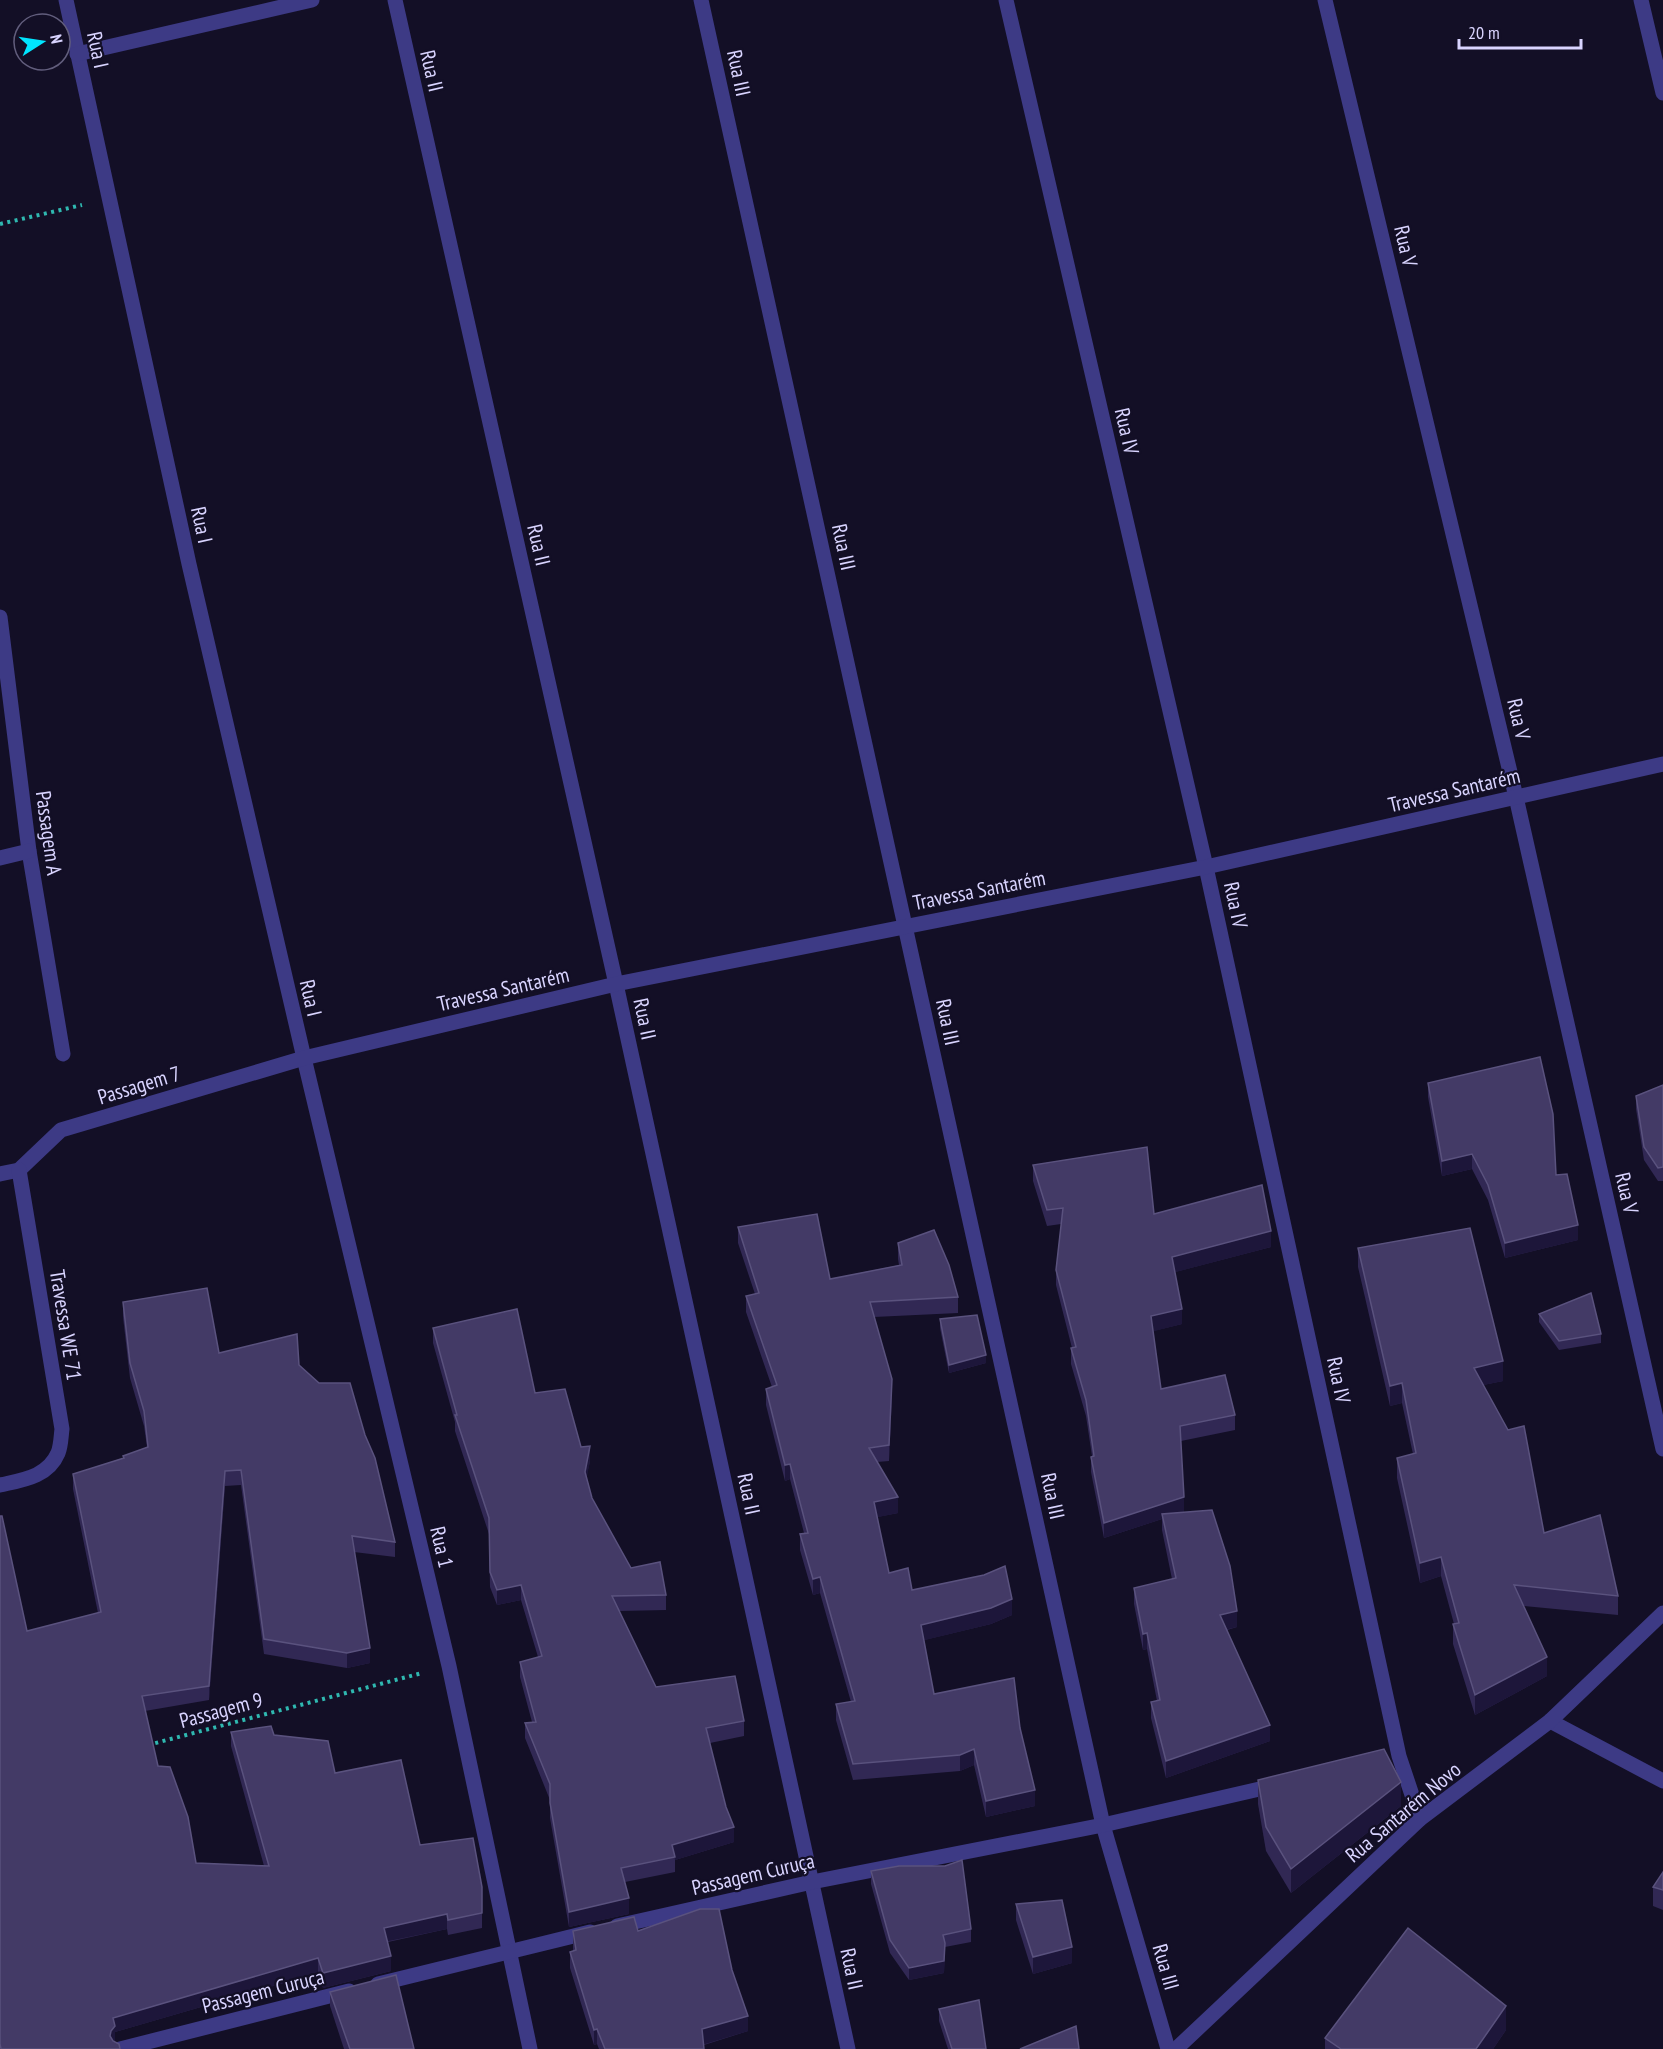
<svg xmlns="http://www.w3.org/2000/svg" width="1663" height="2049" font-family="'PT Sans Narrow',sans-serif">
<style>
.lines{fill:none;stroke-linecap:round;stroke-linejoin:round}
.path{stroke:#2fb8b0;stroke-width:4;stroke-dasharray:3 4.5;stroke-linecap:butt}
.minor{stroke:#3d3a85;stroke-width:15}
.wall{fill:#312854}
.shaded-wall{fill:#1d163a}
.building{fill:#433a66;stroke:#5a527e;stroke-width:1.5}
.labels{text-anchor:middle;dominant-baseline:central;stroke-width:4.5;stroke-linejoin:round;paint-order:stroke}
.street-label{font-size:21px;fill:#d9d4ff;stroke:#130f26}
</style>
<rect width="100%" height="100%" fill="#130f26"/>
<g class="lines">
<g class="path">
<path d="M 0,224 L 82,205"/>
<path d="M 148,1745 L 422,1673"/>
</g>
<g class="minor">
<path d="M 66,0 L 189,564 L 304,1058 L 449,1666 L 530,2049"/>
<path d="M 395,0 L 616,984 L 848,2049"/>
<path d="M 701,0 L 1103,1825 L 1168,2049"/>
<path d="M 1006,0 L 1206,867 L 1399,1756 L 1420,1819"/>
<path d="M 1325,0 L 1516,797 L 1663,1449"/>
<path d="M 1641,0 L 1663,93"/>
<path d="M 77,54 L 312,0"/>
<path d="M 0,617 L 29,851 L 63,1054"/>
<path d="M 0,858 L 29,851"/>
<path d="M 0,1174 L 19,1170 L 61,1130 L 304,1058 L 616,984 L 1206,867 L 1663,764"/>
<path d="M 0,1485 C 22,1480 48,1477 58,1453 C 61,1446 61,1436 62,1429 L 19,1170"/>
<path d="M 1550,1721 L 1663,1781"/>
<path d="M 617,1926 L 812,1882 L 1103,1825 L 1277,1785"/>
<path d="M 378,1984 L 590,1932"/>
<path d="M 120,2049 L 349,1991"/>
<path d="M 1176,2049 L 1420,1819 L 1550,1721 L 1663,1613"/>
</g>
</g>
<g class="wall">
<path d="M 1428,1083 L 1556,1175 L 1578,1240 L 1505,1258 L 1488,1200 L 1472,1169 L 1442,1176 L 1428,1097 Z"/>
<path d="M 1663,1085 L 1663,1181 L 1658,1181 L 1644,1160 L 1636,1109 L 1636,1096 Z"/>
<path d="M 1033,1165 L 1154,1214 L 1271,1247 L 1175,1272 L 1182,1324 L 1153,1331 L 1161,1389 L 1235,1415 L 1235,1430 L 1181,1441 L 1184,1512 L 1237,1627 L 1227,1630 L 1270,1741 L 1166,1778 L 1151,1718 L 1151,1702 L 1157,1701 L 1147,1649 L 1143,1650 L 1134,1604 L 1134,1588 L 1172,1579 L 1162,1530 L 1162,1519 L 1104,1538 L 1091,1472 L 1091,1457 L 1092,1456 L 1086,1416 L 1071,1364 L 1071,1348 L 1072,1348 L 1056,1285 L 1056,1270 L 1061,1224 L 1047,1226 L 1033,1181 Z"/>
<path d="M 738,1227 L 830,1279 L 899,1265 L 898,1259 L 898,1243 L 958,1297 L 958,1313 L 874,1317 L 892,1395 L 889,1461 L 877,1462 L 898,1513 L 877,1517 L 889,1573 L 912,1590 L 1012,1615 L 991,1624 L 924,1640 L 934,1694 L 1020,1728 L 1035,1806 L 986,1817 L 974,1765 L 960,1771 L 853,1780 L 836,1720 L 836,1704 L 851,1702 L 820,1593 L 813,1595 L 800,1550 L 800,1534 L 804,1533 L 790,1479 L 785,1481 L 766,1405 L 766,1389 L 772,1387 L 746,1312 L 746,1296 L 755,1294 L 738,1243 Z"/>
<path d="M 1358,1248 L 1503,1381 L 1483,1385 L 1544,1533 L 1618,1596 L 1618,1615 L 1523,1606 L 1547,1676 L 1475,1715 L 1453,1644 L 1453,1624 L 1454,1624 L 1441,1576 L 1420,1583 L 1397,1478 L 1397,1458 L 1413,1454 L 1402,1403 L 1390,1406 L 1358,1267 Z"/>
<path d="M 123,1302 L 219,1353 L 299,1365 L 395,1542 L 395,1557 L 354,1552 L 370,1663 L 347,1668 L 264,1654 L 241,1485 L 225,1486 L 209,1700 L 145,1711 L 158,1766 L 196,1863 L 264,1866 L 231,1746 L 231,1732 L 274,1735 L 335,1773 L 420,1845 L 482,1887 L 482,1928 L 448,1935 L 447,1929 L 388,1942 L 391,1971 L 323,1988 L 318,1973 L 115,2032 L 114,2042 L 120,2049 L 0,2049 L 0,1516 L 27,1631 L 98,1613 L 73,1489 L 73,1474 L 123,1458 L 147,1447 L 144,1426 L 130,1378 L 123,1317 Z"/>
<path d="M 1539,1314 L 1601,1334 L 1601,1343 L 1559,1350 L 1539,1322 Z"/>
<path d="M 940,1319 L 986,1363 L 949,1373 L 940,1328 Z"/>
<path d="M 433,1328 L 535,1393 L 581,1447 L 590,1461 L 586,1478 L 592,1498 L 631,1568 L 666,1595 L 666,1610 L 619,1611 L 656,1687 L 744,1721 L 744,1736 L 710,1743 L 734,1842 L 675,1860 L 675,1872 L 625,1882 L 629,1914 L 569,1927 L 550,1818 L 550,1800 L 525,1738 L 525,1723 L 532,1722 L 520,1677 L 520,1662 L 538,1657 L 521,1600 L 497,1605 L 490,1587 L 489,1534 L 455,1431 L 455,1422 L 433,1343 Z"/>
<path d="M 1258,1780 L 1401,1806 L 1291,1893 L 1266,1851 L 1258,1804 Z"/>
<path d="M 871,1871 L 971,1929 L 971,1942 L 945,1947 L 944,1973 L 909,1980 L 890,1953 L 871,1884 Z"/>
<path d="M 1663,1872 L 1663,1910 L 1653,1906 L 1653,1887 Z"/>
<path d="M 1016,1904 L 1072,1963 L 1033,1974 L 1016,1920 Z"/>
<path d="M 573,1931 L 638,1931 L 732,1970 L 748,2031 L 704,2045 L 704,2049 L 599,2049 L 597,2044 L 594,2045 L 570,1968 L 570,1952 L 573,1951 Z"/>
<path d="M 330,1992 L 414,2049 L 344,2049 L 330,2006 Z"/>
<path d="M 939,2009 L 986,2049 L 948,2049 L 939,2021 Z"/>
<path d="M 1506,2030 L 1493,2049 L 1325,2049 L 1325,2038 Z"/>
</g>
<g class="shaded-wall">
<path d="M 1472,1154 L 1472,1169 L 1442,1176 L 1442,1161 Z"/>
<path d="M 1578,1225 L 1578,1240 L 1505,1258 L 1505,1243 Z"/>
<path d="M 1271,1231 L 1271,1247 L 1172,1273 L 1172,1257 Z"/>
<path d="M 1182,1309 L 1182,1324 L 1151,1332 L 1151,1316 Z"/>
<path d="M 986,1355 L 986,1363 L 949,1373 L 949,1365 Z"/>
<path d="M 1503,1361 L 1503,1381 L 1474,1387 L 1474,1368 Z"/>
<path d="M 892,1379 L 892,1395 L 889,1461 L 889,1445 Z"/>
<path d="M 1402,1383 L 1402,1403 L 1390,1406 L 1390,1386 Z"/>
<path d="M 590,1446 L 590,1461 L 585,1487 L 585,1472 Z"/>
<path d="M 790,1464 L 790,1479 L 785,1481 L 785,1465 Z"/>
<path d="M 225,1471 L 225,1486 L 209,1700 L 209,1686 Z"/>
<path d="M 898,1497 L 898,1513 L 874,1518 L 874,1502 Z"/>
<path d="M 1184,1497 L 1184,1512 L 1162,1514 L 1162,1519 L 1104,1538 L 1104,1523 Z"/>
<path d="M 1441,1557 L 1441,1576 L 1420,1583 L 1420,1563 Z"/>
<path d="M 820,1577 L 820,1593 L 813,1595 L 813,1579 Z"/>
<path d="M 521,1585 L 521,1600 L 497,1605 L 497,1590 Z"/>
<path d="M 1012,1599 L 1012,1615 L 991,1624 L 921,1641 L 921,1625 Z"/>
<path d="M 1237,1611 L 1237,1627 L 1220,1631 L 1220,1615 Z"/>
<path d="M 1147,1633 L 1147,1649 L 1143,1650 L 1143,1634 Z"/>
<path d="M 370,1648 L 370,1663 L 347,1668 L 347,1653 Z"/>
<path d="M 1547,1657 L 1547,1676 L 1475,1715 L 1475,1695 Z"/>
<path d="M 1270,1725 L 1270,1741 L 1166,1778 L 1166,1761 Z"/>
<path d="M 974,1749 L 974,1765 L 960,1771 L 960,1755 Z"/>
<path d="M 1401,1782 L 1401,1806 L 1291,1893 L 1291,1869 Z"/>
<path d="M 1035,1790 L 1035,1806 L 986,1817 L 986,1801 Z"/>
<path d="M 734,1827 L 734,1842 L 675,1860 L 672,1845 Z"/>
<path d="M 629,1898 L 629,1914 L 569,1927 L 569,1912 Z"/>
<path d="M 447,1914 L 447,1929 L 384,1942 L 384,1928 Z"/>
<path d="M 945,1943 L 944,1973 L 909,1980 L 909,1968 Z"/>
<path d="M 1072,1947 L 1072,1963 L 1033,1974 L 1033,1957 Z"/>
<path d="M 391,1956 L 391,1971 L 323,1988 L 323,1973 Z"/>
<path d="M 318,1958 L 318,1973 L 115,2032 L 115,2041 L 111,2046 L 111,2031 L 113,2018 Z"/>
<path d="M 1506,2006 L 1506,2030 L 1493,2049 L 1476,2049 Z"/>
<path d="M 748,2016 L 748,2031 L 702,2045 L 702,2029 Z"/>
<path d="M 597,2029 L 597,2044 L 594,2045 L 594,2030 Z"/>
</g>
<g class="building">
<path d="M 1540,1057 L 1553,1114 L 1556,1175 L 1567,1174 L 1578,1225 L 1505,1243 L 1488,1185 L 1472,1154 L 1442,1161 L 1428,1083 Z"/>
<path d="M 1663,1085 L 1663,1167 L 1658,1168 L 1644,1147 L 1636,1096 Z"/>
<path d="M 1147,1147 L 1154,1214 L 1262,1185 L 1271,1231 L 1172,1257 L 1182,1309 L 1151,1316 L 1161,1389 L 1225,1375 L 1235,1415 L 1180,1426 L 1184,1497 L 1104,1523 L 1091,1457 L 1094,1456 L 1086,1400 L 1071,1348 L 1076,1347 L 1056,1270 L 1063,1208 L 1047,1210 L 1033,1165 Z"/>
<path d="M 817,1214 L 830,1279 L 902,1265 L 898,1243 L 934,1230 L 949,1265 L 958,1297 L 870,1302 L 892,1379 L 889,1445 L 869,1448 L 898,1497 L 874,1502 L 889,1573 L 908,1568 L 912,1590 L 984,1575 L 1005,1566 L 1012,1599 L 991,1608 L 921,1625 L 934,1694 L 1014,1678 L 1020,1728 L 1035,1790 L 986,1801 L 974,1749 L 960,1755 L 853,1764 L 836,1704 L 855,1701 L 820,1577 L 813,1579 L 800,1534 L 808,1533 L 790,1464 L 785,1465 L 766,1389 L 777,1385 L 746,1296 L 759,1293 L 738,1227 Z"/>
<path d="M 1470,1228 L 1503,1361 L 1474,1368 L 1508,1430 L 1524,1426 L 1544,1533 L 1600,1515 L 1618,1596 L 1514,1585 L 1547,1657 L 1475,1695 L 1453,1624 L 1459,1623 L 1441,1557 L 1420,1563 L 1397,1458 L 1416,1453 L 1402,1383 L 1390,1386 L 1358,1248 Z"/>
<path d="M 207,1288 L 219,1353 L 297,1334 L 299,1365 L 319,1383 L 350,1383 L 365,1435 L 375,1458 L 395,1542 L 352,1536 L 370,1648 L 347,1653 L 264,1639 L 241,1470 L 225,1471 L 209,1686 L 142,1696 L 158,1766 L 170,1767 L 188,1817 L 196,1863 L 269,1866 L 231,1732 L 271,1726 L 274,1735 L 328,1741 L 335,1773 L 401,1760 L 420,1845 L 473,1838 L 482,1887 L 482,1913 L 448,1920 L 447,1914 L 384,1928 L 391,1956 L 323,1973 L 318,1958 L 113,2018 L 115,2026 L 111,2031 L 110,2036 L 113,2041 L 119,2044 L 120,2049 L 1,2049 L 0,2044 L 0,1516 L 2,1516 L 27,1631 L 101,1612 L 73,1474 L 124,1458 L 123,1456 L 148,1447 L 144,1411 L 130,1363 L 123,1302 Z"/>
<path d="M 1591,1293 L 1601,1334 L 1559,1341 L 1539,1314 Z"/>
<path d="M 517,1309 L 535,1393 L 565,1389 L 581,1447 L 590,1446 L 585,1472 L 592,1498 L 631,1568 L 660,1562 L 666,1595 L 612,1596 L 656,1687 L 735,1676 L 744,1721 L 706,1728 L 726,1807 L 734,1827 L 672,1845 L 675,1857 L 621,1868 L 629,1898 L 569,1912 L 550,1803 L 550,1784 L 525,1723 L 536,1722 L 520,1662 L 542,1656 L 521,1585 L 497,1590 L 490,1572 L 489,1518 L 455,1415 L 457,1415 L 433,1328 Z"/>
<path d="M 977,1315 L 986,1355 L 949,1365 L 940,1319 Z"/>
<path d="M 1212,1510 L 1230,1566 L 1237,1611 L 1220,1615 L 1270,1725 L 1166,1761 L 1151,1702 L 1160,1700 L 1147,1633 L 1143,1634 L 1134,1588 L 1176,1578 L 1162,1514 Z"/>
<path d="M 1384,1749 L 1401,1782 L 1291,1869 L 1266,1827 L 1258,1780 Z"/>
<path d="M 962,1860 L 971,1929 L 943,1935 L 945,1943 L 944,1961 L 909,1968 L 890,1940 L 871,1871 L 899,1866 L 945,1866 Z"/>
<path d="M 1663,1872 L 1663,1890 L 1653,1887 Z"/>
<path d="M 1062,1900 L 1072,1947 L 1033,1957 L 1016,1904 Z"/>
<path d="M 700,1909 L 719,1909 L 732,1970 L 748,2016 L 702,2029 L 704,2049 L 605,2049 L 597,2029 L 594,2030 L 570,1952 L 576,1950 L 573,1931 L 634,1917 L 638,1931 Z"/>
<path d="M 1408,1928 L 1506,2006 L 1476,2049 L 1341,2049 L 1325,2038 Z"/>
<path d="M 396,1975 L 414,2049 L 350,2049 L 330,1992 Z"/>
<path d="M 979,2000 L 986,2049 L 952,2049 L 939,2009 Z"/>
<path d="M 1076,2026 L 1079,2049 L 1020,2049 Z"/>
</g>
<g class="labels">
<g class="street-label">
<text transform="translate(98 50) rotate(78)">Rua I</text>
<text transform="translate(432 71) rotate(77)">Rua II</text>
<text transform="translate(739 73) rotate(78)">Rua III</text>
<text transform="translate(1406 246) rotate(77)">Rua V</text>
<text transform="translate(1127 431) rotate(77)">Rua IV</text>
<text transform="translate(202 525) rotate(78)">Rua I</text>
<text transform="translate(539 545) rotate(77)">Rua II</text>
<text transform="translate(844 547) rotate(78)">Rua III</text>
<text transform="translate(1519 719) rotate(77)">Rua V</text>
<text transform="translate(1454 790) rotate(-13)">Travessa Santarém</text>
<text transform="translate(49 833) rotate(82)">Passagem A</text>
<text transform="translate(979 890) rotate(-11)">Travessa Santarém</text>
<text transform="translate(1236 905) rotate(78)">Rua IV</text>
<text transform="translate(503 989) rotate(-13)">Travessa Santarém</text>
<text transform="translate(311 998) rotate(77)">Rua I</text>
<text transform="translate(645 1019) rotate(78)">Rua II</text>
<text transform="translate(948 1022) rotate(78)">Rua III</text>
<text transform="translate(139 1085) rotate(-17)">Passagem 7</text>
<text transform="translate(1627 1193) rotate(77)">Rua V</text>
<text transform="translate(66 1325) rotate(81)">Travessa WE 71</text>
<text transform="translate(1339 1380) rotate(78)">Rua IV</text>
<text transform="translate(749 1494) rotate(78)">Rua II</text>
<text transform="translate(1053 1496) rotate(78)">Rua III</text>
<text transform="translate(442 1547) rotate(77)">Rua 1</text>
<text transform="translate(221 1710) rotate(-15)">Passagem 9</text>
<text transform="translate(1403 1812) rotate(-40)">Rua Santarém Novo</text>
<text transform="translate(753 1874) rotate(-13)">Passagem Curuça</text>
<text transform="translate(1166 1967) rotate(74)">Rua III</text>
<text transform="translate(852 1969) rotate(78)">Rua II</text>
<text transform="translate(263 1991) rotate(-14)">Passagem Curuça</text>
</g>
</g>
<g transform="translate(42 42) rotate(78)"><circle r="28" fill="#130f26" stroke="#625e7d" stroke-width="1.5"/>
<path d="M0-4.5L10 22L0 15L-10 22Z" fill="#00e5ff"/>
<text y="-9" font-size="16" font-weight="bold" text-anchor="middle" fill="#d9d4ff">N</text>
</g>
<path d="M1459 39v9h122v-9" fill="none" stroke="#d9d4ff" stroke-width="3"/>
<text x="1468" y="39" font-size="18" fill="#d9d4ff" stroke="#130f26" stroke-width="4.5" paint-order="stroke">20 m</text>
</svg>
